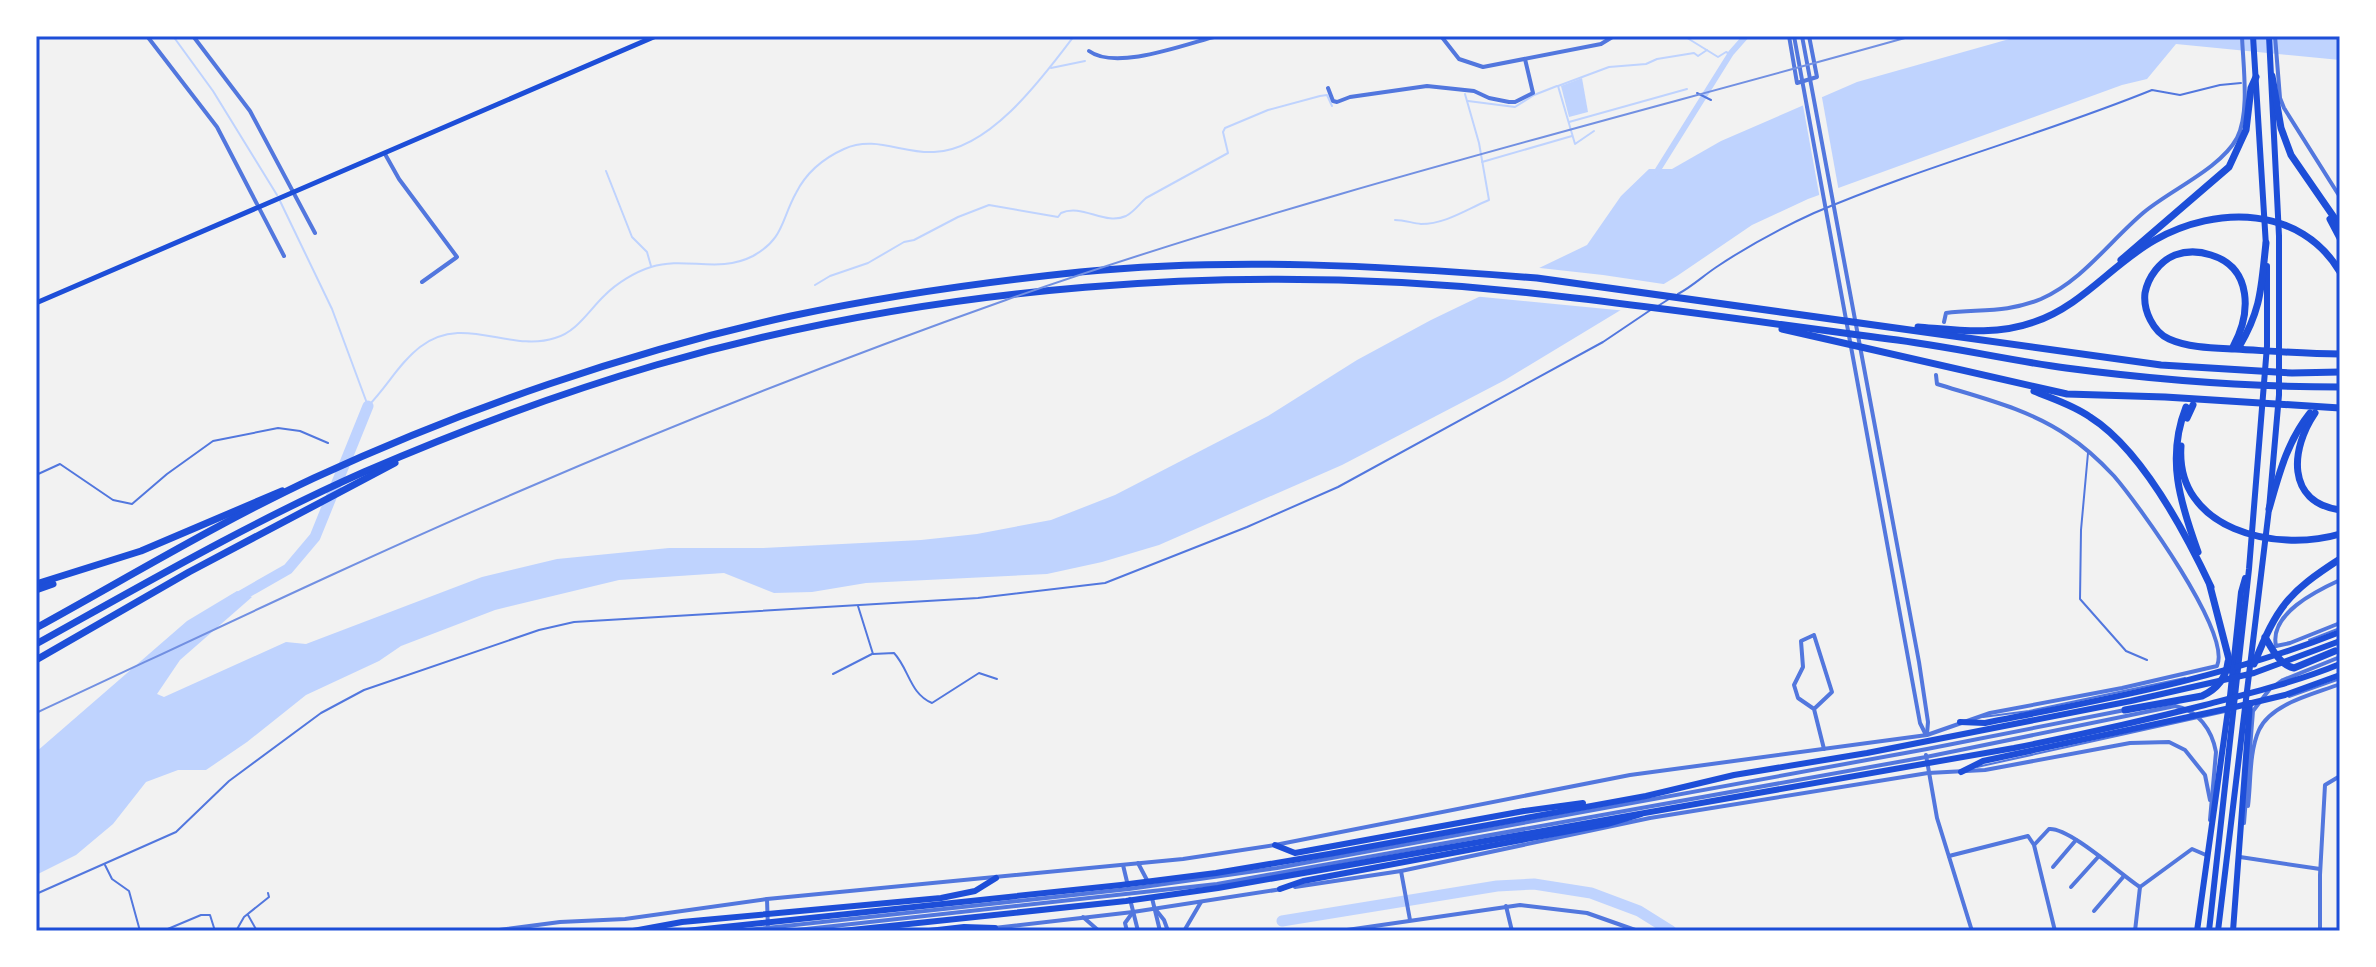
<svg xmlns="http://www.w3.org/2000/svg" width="2376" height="967" font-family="Helvetica,sans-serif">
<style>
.water{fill:#bfd3fe}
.pier{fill:#f2f2f2}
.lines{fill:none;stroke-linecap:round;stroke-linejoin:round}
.stream{stroke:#bfd3fe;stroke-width:2}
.canal{stroke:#bfd3fe;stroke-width:6}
.river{stroke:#bfd3fe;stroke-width:11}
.service{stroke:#5277de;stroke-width:2}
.minor{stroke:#5277de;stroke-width:4}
.tertiary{stroke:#5277de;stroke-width:4}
.secondary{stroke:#1d4ed8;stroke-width:5}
.primary{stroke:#1d4ed8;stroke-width:6}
.trunk{stroke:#1d4ed8;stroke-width:6}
.motorway{stroke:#1d4ed8;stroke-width:7}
.rail{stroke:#7290e2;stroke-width:2}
.neatline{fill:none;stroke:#1d4ed8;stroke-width:3}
</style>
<rect width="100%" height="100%" fill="#f2f2f2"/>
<g class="water">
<path d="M 2020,36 L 2340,36 L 2340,60 L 2176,44 L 2147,79 L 2122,85 L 1808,199 L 1752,225 L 1677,276 L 1505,380 L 1342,465 L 1159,545 L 1102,562 L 1047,574 L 866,583 L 812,592 L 774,593 L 724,573 L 619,580 L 495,610 L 401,646 L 379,661 L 306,695 L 247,742 L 206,770 L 178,770 L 146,782 L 113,824 L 76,855 L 36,875 L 36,752 L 187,621 L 237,591 L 252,597 L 180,660 L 157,694 L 164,697 L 286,642 L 306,644 L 482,577 L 557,559 L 669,548 L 763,548 L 921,540 L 977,534 L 1051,520 L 1115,495 L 1268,416 L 1357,360 L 1431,320 L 1587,245 L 1621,196 L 1649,169 L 1672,169 L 1721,141 L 1857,82 Z"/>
<path d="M 1582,78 L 1588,112 L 1569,117 L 1561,86 Z"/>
</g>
<g class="pier">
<path d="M 1821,92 L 1839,192 L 1820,199 L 1802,100 Z"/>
<path d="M 1531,267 L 1603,275 L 1670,285 L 1627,311 L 1472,296 Z"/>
</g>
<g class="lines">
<g class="stream">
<path d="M 173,36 L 213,91 L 277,195"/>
<path d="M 1684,36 L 1718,57 L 1726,52 L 1730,54"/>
<path d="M 1051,68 L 1085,61"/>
<path d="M 1468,101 L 1515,107 L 1534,95 L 1557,86"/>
<path d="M 1569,122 L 1687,89"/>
<path d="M 1594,131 L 1575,144 L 1558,86 L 1609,67 L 1646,64 L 1657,59 L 1694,53 L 1698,56 L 1707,50"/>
<path d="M 1482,162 L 1572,136"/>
<path d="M 606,171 L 632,237 L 647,252 L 651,266"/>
<path d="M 280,201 L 332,309 L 368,406 C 387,387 399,363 420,347 C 463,313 510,353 555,338 C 577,332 589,310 605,295 C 617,283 635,272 651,267 C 686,256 718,274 753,256 C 784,239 781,220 796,193 C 806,173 824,158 844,149 C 875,135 903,154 934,152 C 990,150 1043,77 1074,36"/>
<path d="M 1395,220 C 1404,220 1412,223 1421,224 C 1446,224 1467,209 1489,200 L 1479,143 L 1465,94"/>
<path d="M 815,285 L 830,276 L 868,263 L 904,242 L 914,240 L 958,217 L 989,205 L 1058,217 L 1061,213 C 1082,203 1105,226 1126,216 C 1135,211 1139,204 1146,198 L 1228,153 L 1223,132 L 1225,128 L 1268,110 L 1320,96 L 1327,95 L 1332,106"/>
</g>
<path class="canal" d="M 1656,173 L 1731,53 L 1746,36"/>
<g class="river">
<path d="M 232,601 L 288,569 L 315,537 L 368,406"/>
<path d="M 1282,921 L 1497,886 L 1534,884 L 1591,893 L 1639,911 L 1671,931"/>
</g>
<g class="service">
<path d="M 1697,93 L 1711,100"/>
<path d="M 1678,294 C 1693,286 1704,275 1718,266 C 1748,246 1781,228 1814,213 C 1924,166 2041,135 2152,90 L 2180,95 L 2220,85 L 2241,83"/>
<path d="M 1658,306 L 1669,299"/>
<path d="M 2088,453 L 2081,530 L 2080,599 L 2126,651 L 2147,660"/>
<path d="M 36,475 L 60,464 L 113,500 L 132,504 L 167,474 L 213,441 L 278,428 L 300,431 L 328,443"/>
<path d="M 858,606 L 873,654 L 894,653 C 909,669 910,694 932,703 L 979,673 L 997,679"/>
<path d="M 2309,640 L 2340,628"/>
<path d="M 833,674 L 872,654"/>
<path d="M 2289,697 L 2340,679"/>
<path d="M 1983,717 L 2029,711 L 2185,678"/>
<path d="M 1977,767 L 2225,712"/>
<path d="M 105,865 L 112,879 L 129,891 L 140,931"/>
<path d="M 36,894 L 176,832 L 229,781 L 321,713 L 364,690 L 539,630 L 574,622 L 978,598 L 1105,583 L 1247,527 L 1338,487 L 1603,342 L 1652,309"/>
<path d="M 248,915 L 257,931"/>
<path d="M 163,931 L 201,915 L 210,915 L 215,931"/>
<path d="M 236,931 L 244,917 L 269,897 L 268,893"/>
</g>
<g class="minor">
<path d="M 147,36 L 217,127 L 284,256"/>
<path d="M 193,36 L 250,111 L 315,233"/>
<path d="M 1441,36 L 1459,59 L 1483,67 L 1601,44 L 1614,36"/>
<path d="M 1789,36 L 1797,83 L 1817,77 L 1809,36"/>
<path d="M 1089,51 C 1116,71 1186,44 1217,36"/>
<path d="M 1328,88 L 1333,101 L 1337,102 L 1350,97 L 1427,86 L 1474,91 L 1489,98 L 1509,102 L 1515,102 L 1533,93 L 1525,59"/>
<path d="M 385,154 L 399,179 L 457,257 L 422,282"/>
<path d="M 1814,709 L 1832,692 L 1814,635 L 1801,641 L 1803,667 L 1794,685 L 1798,698 L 1814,709 L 1824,749"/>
<path d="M 2035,844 L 2049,829 C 2069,827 2120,874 2140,887"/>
<path d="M 1949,856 L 2028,836 L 2034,845 L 2055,931"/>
<path d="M 2240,857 L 2320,869"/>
<path d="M 2053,867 L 2076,840"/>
<path d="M 1401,871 L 1410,920"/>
<path d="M 2071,887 L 2099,856"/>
<path d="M 2140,887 L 2192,849 L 2206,855"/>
<path d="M 1506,906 L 1512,931"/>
<path d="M 2094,911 L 2124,876"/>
<path d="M 1340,931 L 1520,905 L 1587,913 L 1638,931"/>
<path d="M 2135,931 L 2140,887"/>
<path d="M 2320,931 L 2320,875 L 2325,785 L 2340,776"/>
</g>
<g class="tertiary">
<path d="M 1794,36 L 1920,723 L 1925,733"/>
<path d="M 1802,36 L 1919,662 L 1928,722 L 1927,734"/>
<path d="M 2275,36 L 2280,98 L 2284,108 L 2340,197"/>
<path d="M 1944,322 L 1946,313 C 1980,309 2007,313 2041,299 C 2083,280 2108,243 2143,213 C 2170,190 2220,169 2237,138 C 2250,113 2243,65 2242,36"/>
<path d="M 2276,646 C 2269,614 2316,591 2340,580"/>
<path d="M 2276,646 L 2290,643 L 2340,623"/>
<path d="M 2276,685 L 2283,680 L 2340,657"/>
<path d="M 1926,755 L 1937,818 L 1972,931"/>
<path d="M 2248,806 C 2251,783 2249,752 2259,730 C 2271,703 2315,694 2340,684"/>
<path d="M 2244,823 L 2253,711 L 2269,690"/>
<path d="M 1138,863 L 1148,882"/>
<path d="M 1123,865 L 1128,886"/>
<path d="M 1295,887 L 1401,871 L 1650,818 L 1928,773 L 1985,770 L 2130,743 L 2169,742 L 2185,750 L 2205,775 L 2210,800"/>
<path d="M 1152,898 L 1160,931"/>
<path d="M 767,899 L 768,931"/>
<path d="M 1130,899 L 1138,931"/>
<path d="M 1156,910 L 1164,920 L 1168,931"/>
<path d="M 1083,917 L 1099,931"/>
<path d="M 994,928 L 1133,912 L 1282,889"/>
<path d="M 492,931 L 560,922 L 625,919 L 767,899 L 1183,859 L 1275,845 L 1630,775 L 1927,735 L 1990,713 L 2122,688 L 2217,666 C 2232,633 2138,504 2114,476 C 2100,461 2085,447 2068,436 C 2029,409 1982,398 1937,384 L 1936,375"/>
<path d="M 738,931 L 1129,889 L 1277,868 L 1927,749 L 2125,710"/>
<path d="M 788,931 L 1217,884 L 1926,757 L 2175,706 C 2198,710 2212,730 2216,752 L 2210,820"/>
<path d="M 1127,931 L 1125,923 L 1133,912"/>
<path d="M 1184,931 L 1201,902"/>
</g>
<path class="secondary" d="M 36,303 L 656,36"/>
<g class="primary">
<path d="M 2253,36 L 2266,246"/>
<path d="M 2197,931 L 2230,696 L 2241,592 L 2245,578"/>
<path d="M 2209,931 L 2249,569 L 2267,346 L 2267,266"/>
<path d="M 2218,931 L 2269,509 L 2279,395 L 2279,236 L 2269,36"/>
<path d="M 2233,931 L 2250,703"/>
</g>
<g class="trunk">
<path d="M 1960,722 L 1985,723 C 2106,699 2224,678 2340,632"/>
<path d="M 1961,772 L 1983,761 L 2235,707 L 2285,695 L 2340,675"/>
<path d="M 1275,845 L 1295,853 L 1524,811 L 1583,803"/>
<path d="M 1280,889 L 1303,881 L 1607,824 L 1641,814"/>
<path d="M 633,931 L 682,922 L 941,898 L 975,891 L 996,878"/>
<path d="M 686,931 L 1121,885 L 1216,873 L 1329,854 L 1646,796 L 1734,775 L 1867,753 L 2131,701 L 2254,673 L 2340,641"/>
<path d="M 842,931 L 1126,901 L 1218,888 L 2014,748 C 2079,735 2142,721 2205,705 C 2251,693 2296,682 2340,664"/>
<path d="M 929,931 L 964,927 L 995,928"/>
</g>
<g class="motorway">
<path d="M 2272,76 L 2281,128 L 2291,155 L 2340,226"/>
<path d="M 2330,219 L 2340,238"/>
<path d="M 2121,260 L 2229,167 L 2246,130 L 2251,88 L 2256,77"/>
<path d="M 1918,327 C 1957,330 1995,336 2034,322 C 2082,306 2112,264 2155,240 C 2217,205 2301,206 2340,272"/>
<path d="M 1782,329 L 2067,394 L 2165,397 L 2340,408"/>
<path d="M 2233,347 C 2251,314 2253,268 2211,255 C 2199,251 2186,251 2175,255 C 2160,261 2148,277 2145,293 C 2143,310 2153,332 2169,339 C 2189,348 2214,348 2235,349 C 2270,351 2305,354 2340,354"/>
<path d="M 2239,347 C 2262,308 2261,287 2266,243"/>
<path d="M 2034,391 C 2053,399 2073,405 2090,417 C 2141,449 2186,534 2211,587"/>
<path d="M 2186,407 C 2166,458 2180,502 2198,552"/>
<path d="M 2315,413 C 2291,448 2285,502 2340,510"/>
<path d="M 2187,418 L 2193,405"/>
<path d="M 2181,446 C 2175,530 2276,553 2340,534"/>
<path d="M 2269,509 C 2279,474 2287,442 2310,413"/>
<path d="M 36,584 L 141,551 L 282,491"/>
<path d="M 2210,586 L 2232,671"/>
<path d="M 36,590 L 53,584"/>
<path d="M 36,628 C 127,578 220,522 314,478 C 463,409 631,351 791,316 C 886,296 984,282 1080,272 C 1232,257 1385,266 1537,278 L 2161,365 L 2292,373 L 2340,372"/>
<path d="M 2265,637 C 2272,649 2280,665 2294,668 L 2335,651"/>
<path d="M 36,644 C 144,584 251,522 364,472 C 459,431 557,394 656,365 C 933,285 1235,262 1521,292 C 1644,305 1766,323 1889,339 C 1948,346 2007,360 2066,368 C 2157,380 2248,387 2340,387"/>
<path d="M 36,660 L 189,572 L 395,463"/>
<path d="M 2254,664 C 2277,607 2287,593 2340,559"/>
<path d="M 2125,710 L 2202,696 C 2217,689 2226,679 2228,662"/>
</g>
<path class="rail" d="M 36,713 C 197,638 357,561 520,491 C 680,422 842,358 1006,300 C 1303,196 1609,121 1912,36"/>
</g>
<rect width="2376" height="967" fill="none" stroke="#ffffff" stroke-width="76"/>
<rect x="38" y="38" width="2300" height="891" class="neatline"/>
</svg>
